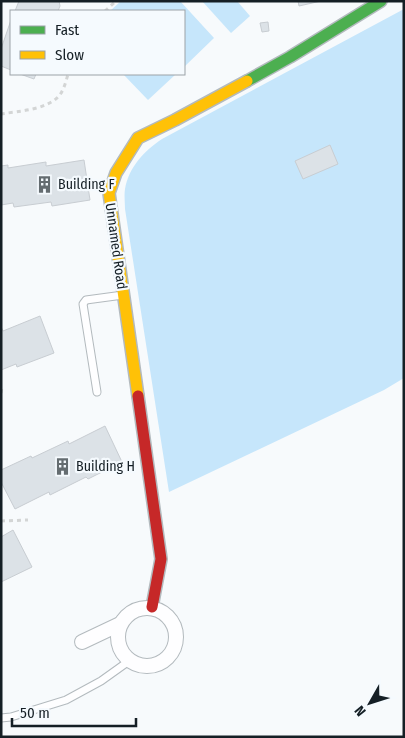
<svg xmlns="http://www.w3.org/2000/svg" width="405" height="738" font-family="'Fira Sans Condensed',sans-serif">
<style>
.green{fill:#c6e6fb}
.building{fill:#dce2e7;stroke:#c8cdd2}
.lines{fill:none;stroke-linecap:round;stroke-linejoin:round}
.lane-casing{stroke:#b3babe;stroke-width:9}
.street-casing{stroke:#b3babe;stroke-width:16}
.fast-casing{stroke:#b3babe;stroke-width:14}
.slow-casing{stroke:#b3babe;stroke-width:14}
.jam-casing{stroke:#b3babe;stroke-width:14}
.path{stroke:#d3d5d5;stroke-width:3;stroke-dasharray:4 4;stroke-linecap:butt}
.lane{stroke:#fefeff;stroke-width:7}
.street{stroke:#fefeff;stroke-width:14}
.fast{stroke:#4caf50;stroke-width:11}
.slow{stroke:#ffc107;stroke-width:11}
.jam{stroke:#c62828;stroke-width:11}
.labels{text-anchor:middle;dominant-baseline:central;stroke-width:4.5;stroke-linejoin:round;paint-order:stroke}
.poi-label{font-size:14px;fill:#151f25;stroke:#f5fafe;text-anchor:start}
.street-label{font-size:14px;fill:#151f25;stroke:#f5fafe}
</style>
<rect width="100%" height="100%" fill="#f7fafc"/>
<g class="green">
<path d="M 121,1 L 180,1 L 214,38 L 184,67 L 184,11 L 110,11 Z"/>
<path d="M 202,1 L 237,1 L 250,16 L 231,33 Z"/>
<path d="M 404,9 L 404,378 L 384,390 L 169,492 L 125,209 C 125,203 124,195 125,189 C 129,167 144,151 162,139 Z"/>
<path d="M 123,74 L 176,74 L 148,100 Z"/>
</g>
<g class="building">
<path d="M 19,1 L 59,1 L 60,6 L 58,11 L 15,11 Z"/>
<path d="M 298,1 L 321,1 L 299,6 Z"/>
<path d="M 11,20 L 11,70 L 1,66 L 1,49 Z"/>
<path d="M 268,22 L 269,31 L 262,32 L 260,23 Z"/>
<path d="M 20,74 L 36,74 L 34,79 Z"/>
<path d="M 330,145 L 338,164 L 303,179 L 295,161 Z"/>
<path d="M 84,160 L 90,200 L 52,206 L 51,202 L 14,207 L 13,203 L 1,205 L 1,166 L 8,165 L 8,168 L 46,162 L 46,166 Z"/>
<path d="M 40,316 L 54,353 L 17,367 L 16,364 L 1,370 L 1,327 L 3,331 Z"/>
<path d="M 105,426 L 122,462 L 88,479 L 86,477 L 50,495 L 49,492 L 15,509 L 1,482 L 1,470 L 31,456 L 32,458 L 68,441 L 69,444 Z"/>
<path d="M 13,530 L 32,567 L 1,582 L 1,537 Z"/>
</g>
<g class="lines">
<defs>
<g id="lane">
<path d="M 97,392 L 83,304 L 86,300 L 123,295"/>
<path d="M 1,718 L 11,717 L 66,700 L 101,681 L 129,661"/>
</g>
<g id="street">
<circle cx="147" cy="637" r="29"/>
<path d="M 82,642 L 120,624"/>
</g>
<path id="fast" d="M 247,81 L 290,57 L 381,1"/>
<path id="slow" d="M 138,396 L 109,193 L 116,173 L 138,138 L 175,120 L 247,81"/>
<path id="jam" d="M 138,396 L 161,559 L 152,607"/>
</defs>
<use href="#lane" class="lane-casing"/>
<use href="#street" class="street-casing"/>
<use href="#fast" class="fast-casing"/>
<use href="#slow" class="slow-casing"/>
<use href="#jam" class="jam-casing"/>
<g class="path">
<path d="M 105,11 L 116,1"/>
<path d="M 1,114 C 19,111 46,110 59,96 C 64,90 66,81 68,74"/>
<path d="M 1,393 L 2,387"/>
<path d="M 1,521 L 28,520"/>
</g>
<use href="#lane" class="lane"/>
<use href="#street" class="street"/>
<use href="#fast" class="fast"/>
<use href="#slow" class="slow"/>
<use href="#jam" class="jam"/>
</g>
<defs>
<symbol id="building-bare" viewBox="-9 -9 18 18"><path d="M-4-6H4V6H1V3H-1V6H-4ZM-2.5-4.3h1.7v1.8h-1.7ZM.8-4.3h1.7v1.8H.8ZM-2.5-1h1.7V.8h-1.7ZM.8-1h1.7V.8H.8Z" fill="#646c70" stroke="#f5fafe" stroke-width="2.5" paint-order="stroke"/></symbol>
</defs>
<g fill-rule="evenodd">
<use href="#building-bare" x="32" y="172" width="25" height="25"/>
<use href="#building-bare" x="50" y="454" width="25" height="25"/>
</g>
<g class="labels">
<g class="poi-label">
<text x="58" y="184">Building F</text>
<text x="76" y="466">Building H</text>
</g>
<g class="street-label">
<text transform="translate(116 246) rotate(82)">Unnamed Road</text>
</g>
</g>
<rect width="405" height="738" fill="none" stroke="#151f25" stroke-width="5"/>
<rect x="10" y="10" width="175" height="65" fill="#f5fafe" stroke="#9ba2a7"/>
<rect x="20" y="26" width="25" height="8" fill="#4caf50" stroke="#9ba2a7"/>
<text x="55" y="35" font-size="15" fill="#151f25">Fast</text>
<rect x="20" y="51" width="25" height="8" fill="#ffc107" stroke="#9ba2a7"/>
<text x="55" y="60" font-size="15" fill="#151f25">Slow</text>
<g transform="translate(370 703) rotate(231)" stroke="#f5fafe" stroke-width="4" paint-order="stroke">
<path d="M0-4L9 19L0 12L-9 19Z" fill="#151f25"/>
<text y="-8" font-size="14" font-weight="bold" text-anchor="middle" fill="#151f25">N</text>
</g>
<path d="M12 718v8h124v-8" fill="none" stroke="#151f25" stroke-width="2.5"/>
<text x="20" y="718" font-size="15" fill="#151f25" stroke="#f5fafe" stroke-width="4" paint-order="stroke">50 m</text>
</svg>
